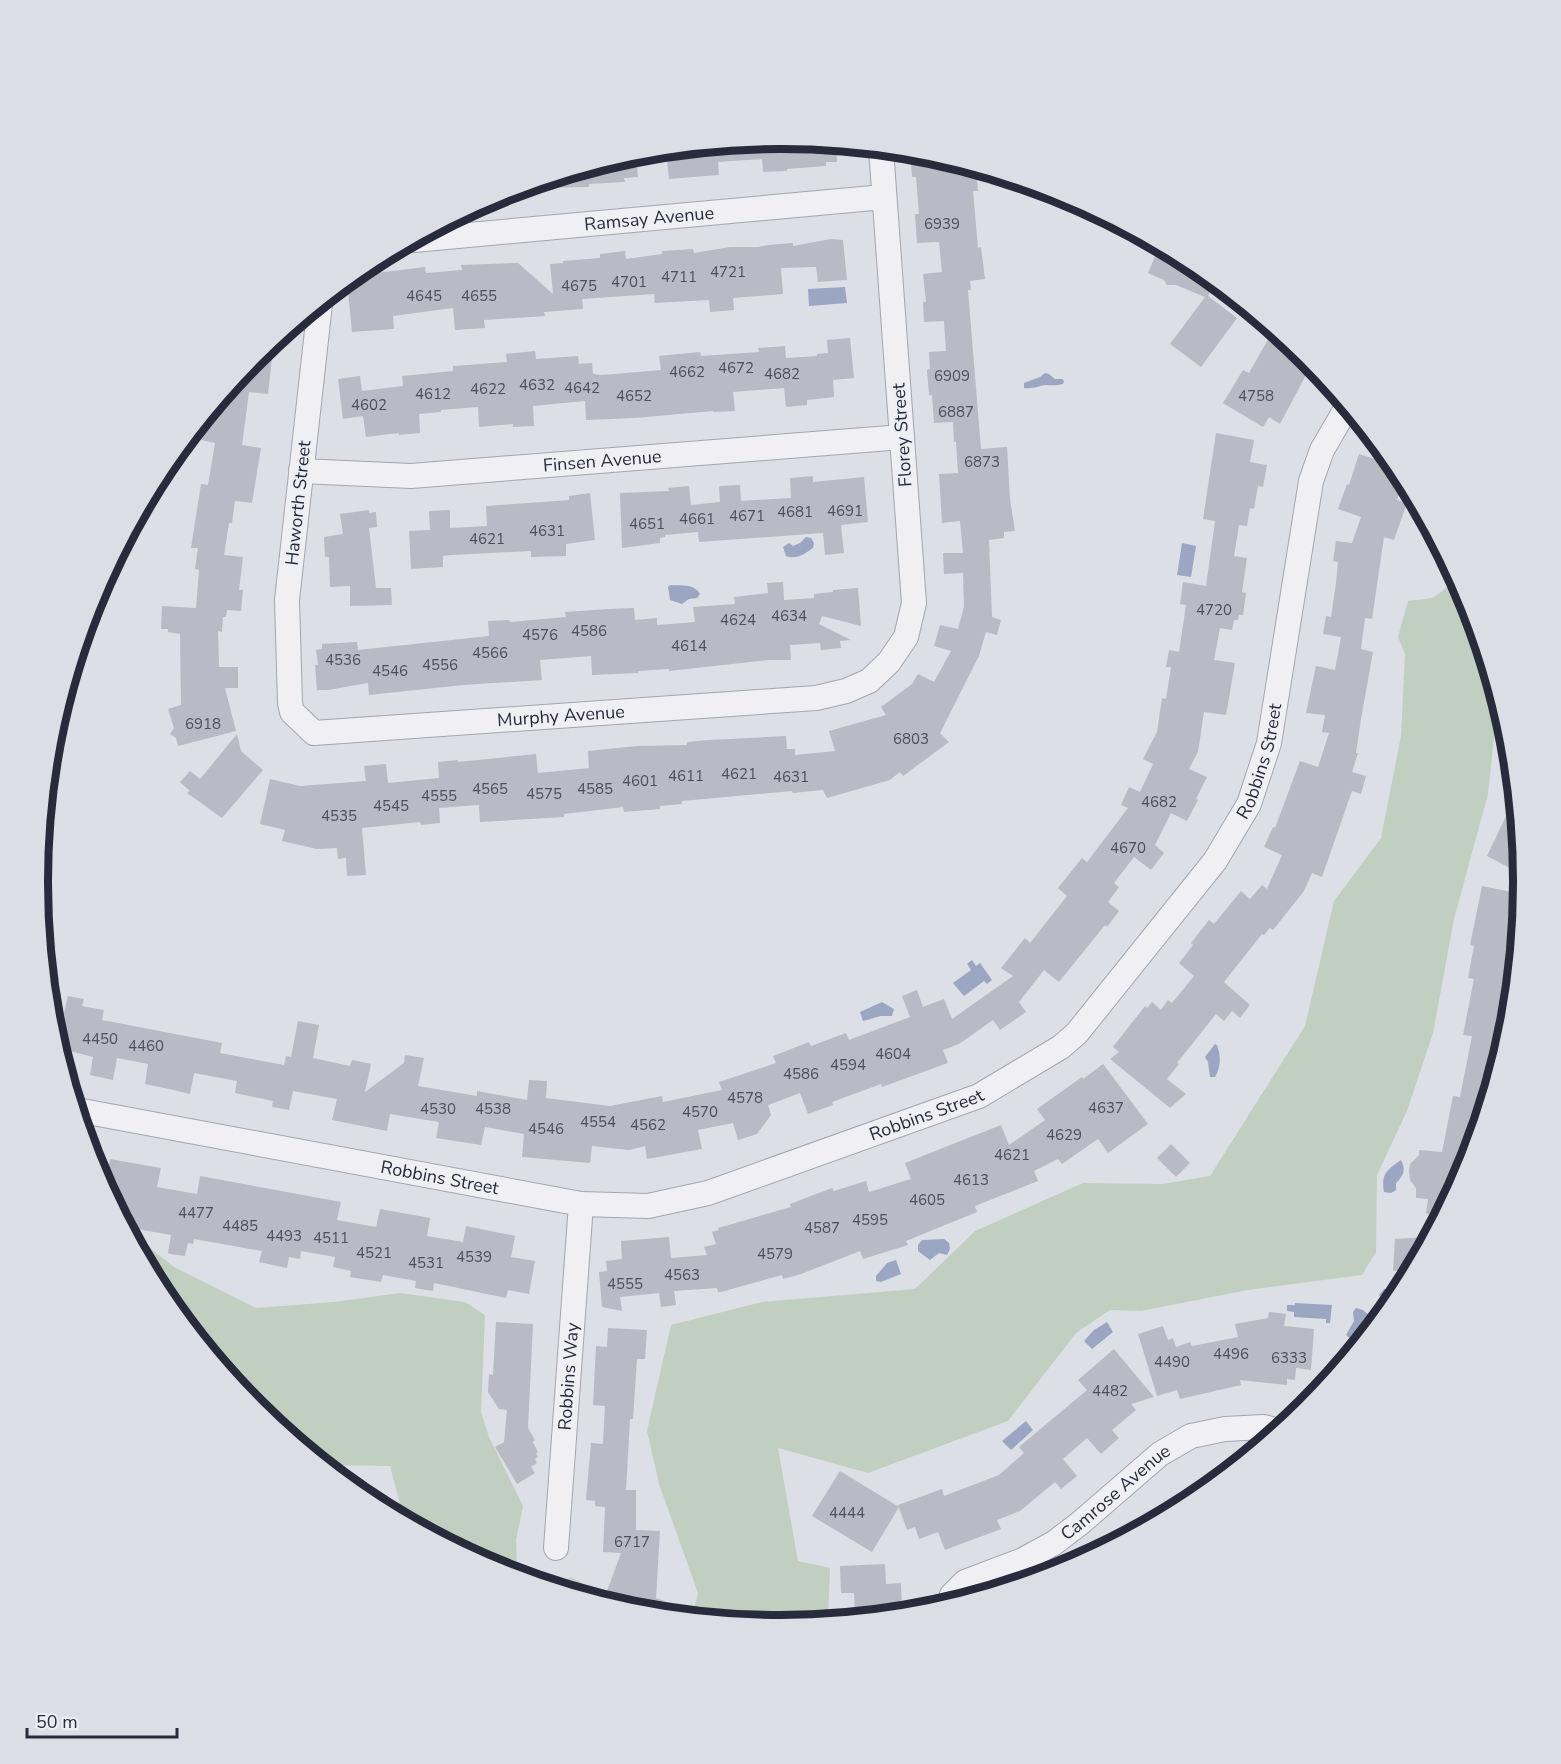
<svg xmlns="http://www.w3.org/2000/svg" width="1561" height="1764" font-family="'Nunito Sans',sans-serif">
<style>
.green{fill:#c0cfbf}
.water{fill:#9ba6c3}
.building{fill:#b8bac5}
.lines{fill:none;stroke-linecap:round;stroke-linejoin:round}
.minor-casing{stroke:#a3a5af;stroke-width:26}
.minor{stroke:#f0f0f4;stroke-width:24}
.labels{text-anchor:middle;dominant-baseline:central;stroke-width:4.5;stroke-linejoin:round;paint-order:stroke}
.number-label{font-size:15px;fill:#4c4f5e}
.street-label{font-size:18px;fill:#282b3b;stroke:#eceef4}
.rim{fill:none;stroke:#282b3b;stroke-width:8}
</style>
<rect width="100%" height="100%" fill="#dddfe6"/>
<g class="green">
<path d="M 1459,583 L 1467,598 L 1498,699 L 1488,794 L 1454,919 L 1433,1033 L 1407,1111 L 1377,1175 L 1376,1252 L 1362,1275 L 1248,1290 L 1141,1311 L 1110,1310 L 1076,1333 L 1008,1421 L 868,1473 L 778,1448 L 798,1561 L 830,1568 L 828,1620 L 780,1625 L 692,1616 L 698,1593 L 659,1484 L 647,1431 L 671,1325 L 762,1302 L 915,1289 L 975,1231 L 1083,1183 L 1163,1184 L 1210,1176 L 1305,1026 L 1334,901 L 1381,838 L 1401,736 L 1405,654 L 1398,637 L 1408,601 L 1433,598 L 1450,585 Z"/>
<path d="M 135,1242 L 145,1244 L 174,1267 L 256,1308 L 334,1302 L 400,1293 L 465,1302 L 485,1315 L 481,1412 L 489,1437 L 523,1506 L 516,1540 L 517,1568 L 532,1579 L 496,1568 L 404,1519 L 390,1466 L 325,1465 L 255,1407 L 163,1294 Z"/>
<path d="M 571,1577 L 602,1594 L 606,1602 L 544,1583 L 560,1586 Z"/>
</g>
<g class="water">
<path d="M 845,287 L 847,303 L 809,306 L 808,289 Z"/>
<path d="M 1045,373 L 1049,374 L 1055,379 L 1062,379 L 1064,381 L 1063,384 C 1056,386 1052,385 1046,385 C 1037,386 1035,389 1024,388 L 1024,383 L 1040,377 Z"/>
<path d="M 806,537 L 811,538 L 814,543 L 813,548 C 804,554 797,560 786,556 L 783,547 L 789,543 L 793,546 L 800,543 Z"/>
<path d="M 1182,543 L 1196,546 L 1191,577 L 1177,575 Z"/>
<path d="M 670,585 C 680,586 694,583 700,594 L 697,598 L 689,599 L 682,604 L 670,600 L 668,587 Z"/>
<path d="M 972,960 L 976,966 L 980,963 L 992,980 L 987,984 L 984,981 L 964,996 L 953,983 L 971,970 L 967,964 Z"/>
<path d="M 882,1002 L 894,1009 L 892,1016 L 881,1016 L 863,1021 L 860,1012 Z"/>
<path d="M 1215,1044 L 1217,1045 C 1221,1055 1221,1068 1215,1077 L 1210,1077 L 1208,1062 L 1205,1057 Z"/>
<path d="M 1401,1160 C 1406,1170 1404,1175 1396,1183 L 1396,1190 L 1391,1193 L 1384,1192 C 1381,1173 1387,1170 1401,1160 Z"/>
<path d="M 944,1239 L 949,1243 L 950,1249 L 947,1255 L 939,1253 L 930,1260 L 918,1251 L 918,1245 L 922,1240 Z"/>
<path d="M 896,1260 L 901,1274 L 881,1282 L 876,1281 L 876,1276 L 887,1263 Z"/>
<path d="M 1384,1289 L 1393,1290 L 1398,1296 L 1389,1306 L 1379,1295 Z"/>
<path d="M 1295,1303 L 1332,1305 L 1330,1323 L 1326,1323 L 1326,1319 L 1294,1317 L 1294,1312 L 1287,1311 L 1287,1305 L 1295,1305 Z"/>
<path d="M 1356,1308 L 1363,1310 L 1370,1316 C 1370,1324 1361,1337 1353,1341 L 1346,1335 L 1354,1321 L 1353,1312 Z"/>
<path d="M 1107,1322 L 1113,1332 L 1092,1349 L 1084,1341 L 1094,1330 Z"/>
<path d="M 1026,1421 L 1033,1430 L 1011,1450 L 1002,1441 Z"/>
</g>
<g class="building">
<path d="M 781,139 L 836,144 L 837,162 L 826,162 L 826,166 L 787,169 L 787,171 L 763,172 L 762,159 L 718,162 L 719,175 L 669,179 L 666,150 Z"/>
<path d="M 910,152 L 926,153 L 976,169 L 978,191 L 973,191 L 978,248 L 981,247 L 985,279 L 970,281 L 971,290 L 968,290 L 981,449 L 1007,447 L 1010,499 L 1015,531 L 1004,532 L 1004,538 L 989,540 L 992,617 L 1001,620 L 997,635 L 986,632 L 979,656 L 940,733 L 949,742 L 903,776 L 900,772 L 890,780 L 827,798 L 823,790 L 793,793 L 792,791 L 682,801 L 682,804 L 660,806 L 660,809 L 624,812 L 623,807 L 564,814 L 564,817 L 480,822 L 479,805 L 439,808 L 440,823 L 421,825 L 420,822 L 362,828 L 366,875 L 347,876 L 346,858 L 338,859 L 337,848 L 317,849 L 282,841 L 285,830 L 260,824 L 270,779 L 300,786 L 366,781 L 364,766 L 386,764 L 388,783 L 439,778 L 438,762 L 458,760 L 458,762 L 536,754 L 538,773 L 589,768 L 588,751 L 637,746 L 687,745 L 687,742 L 709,740 L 786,736 L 787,749 L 795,749 L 795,755 L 835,751 L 829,731 L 886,715 L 881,707 L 912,684 L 918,674 L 934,682 L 951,651 L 934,646 L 940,625 L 958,629 L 964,607 L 963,573 L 944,574 L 943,553 L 963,553 L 960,521 L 942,523 L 939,474 L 958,473 L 956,442 L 954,442 L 953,422 L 934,423 L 932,395 L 929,395 L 927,370 L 930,369 L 929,352 L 946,351 L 944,321 L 924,322 L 923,302 L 926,302 L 923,274 L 942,272 L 939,242 L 917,243 L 915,214 L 919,214 L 916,177 L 912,177 Z"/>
<path d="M 636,153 L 638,177 L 624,178 L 625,182 L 589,184 L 589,187 L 538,188 L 537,183 Z"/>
<path d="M 831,239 L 843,240 L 847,280 L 818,282 L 816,267 L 781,268 L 783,294 L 733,298 L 734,310 L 710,312 L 709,300 L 655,303 L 654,294 L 582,299 L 583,309 L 544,312 L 545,316 L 484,320 L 485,328 L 455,330 L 453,308 L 393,316 L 394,329 L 352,332 L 347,281 L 358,272 L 376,271 L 376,273 L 425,267 L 426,273 L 462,270 L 461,265 L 518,263 L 553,294 L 550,264 L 563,263 L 563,261 L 600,258 L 600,254 L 625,251 L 626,259 L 662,254 L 662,251 L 693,249 L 694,253 L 730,247 L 758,247 L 768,245 L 793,243 L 793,246 Z"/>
<path d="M 1161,247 L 1194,264 L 1214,282 L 1208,296 L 1237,318 L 1201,367 L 1170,344 L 1205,297 L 1176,285 L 1167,285 L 1164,280 L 1148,273 L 1158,249 L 1160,250 Z"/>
<path d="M 1270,336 L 1310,361 L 1304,371 L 1307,373 L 1280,424 L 1269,417 L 1263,427 L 1223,403 L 1243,370 L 1249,373 Z"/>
<path d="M 850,338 L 854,378 L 833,380 L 834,397 L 807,400 L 807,405 L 786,407 L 784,388 L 733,392 L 735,411 L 713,412 L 713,411 L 635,418 L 586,420 L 585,401 L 533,406 L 534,426 L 513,427 L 513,424 L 479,427 L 478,407 L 441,410 L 441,412 L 419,414 L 420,433 L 399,435 L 399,433 L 366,437 L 363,416 L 343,419 L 338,379 L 360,376 L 362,391 L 403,386 L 402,376 L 453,371 L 453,366 L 507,362 L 506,354 L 535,351 L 536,359 L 578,356 L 579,364 L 592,363 L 593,374 L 602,375 L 661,370 L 659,356 L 700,352 L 701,356 L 759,352 L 758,348 L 785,346 L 786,358 L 817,356 L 817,354 L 828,353 L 827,340 Z"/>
<path d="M 274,341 L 268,394 L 249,392 L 242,445 L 261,448 L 252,503 L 235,501 L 232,523 L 229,523 L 224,555 L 243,557 L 239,590 L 243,590 L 241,611 L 227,610 L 226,617 L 223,617 L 222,632 L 218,631 L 219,667 L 238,667 L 238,688 L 225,688 L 236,731 L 178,746 L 176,738 L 170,734 L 174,728 L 168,709 L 181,705 L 180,634 L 168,632 L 168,629 L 161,629 L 162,606 L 196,608 L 199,570 L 195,569 L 198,548 L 191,548 L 201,484 L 208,485 L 215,443 L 201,440 L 204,418 L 255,356 Z"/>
<path d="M 1216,433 L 1254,440 L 1250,462 L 1267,465 L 1263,487 L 1258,486 L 1254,509 L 1250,508 L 1247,526 L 1239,525 L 1234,556 L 1247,558 L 1242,592 L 1246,593 L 1243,615 L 1239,615 L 1238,620 L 1234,620 L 1232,630 L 1220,628 L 1214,660 L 1235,663 L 1226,715 L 1204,712 L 1198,752 L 1189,769 L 1207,777 L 1196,799 L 1198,800 L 1187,821 L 1171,813 L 1155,845 L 1164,853 L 1151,870 L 1134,857 L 1114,883 L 1119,887 L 1108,902 L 1119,911 L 1107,927 L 1105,925 L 1059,982 L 1044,970 L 1019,1002 L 1026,1012 L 1000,1030 L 993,1020 L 959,1044 L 943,1050 L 948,1063 L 882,1087 L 881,1084 L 832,1102 L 833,1105 L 808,1114 L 800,1093 L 768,1105 L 771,1115 L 757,1134 L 738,1140 L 733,1123 L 698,1130 L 702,1149 L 647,1159 L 645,1146 L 629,1150 L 592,1146 L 590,1163 L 522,1157 L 524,1134 L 485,1127 L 481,1145 L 436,1138 L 439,1122 L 390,1114 L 387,1131 L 332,1120 L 337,1099 L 293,1091 L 289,1110 L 272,1107 L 273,1101 L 235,1093 L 237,1081 L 194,1073 L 190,1094 L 169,1089 L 145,1084 L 148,1064 L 117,1058 L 113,1080 L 90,1075 L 93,1057 L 58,1048 L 52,1027 L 50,1010 L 64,1013 L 68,996 L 84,999 L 82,1006 L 104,1010 L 102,1020 L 222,1043 L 220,1053 L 284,1065 L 286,1056 L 291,1057 L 298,1021 L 319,1025 L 313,1058 L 350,1066 L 352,1060 L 371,1064 L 365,1092 L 404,1063 L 405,1055 L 424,1058 L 418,1086 L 477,1096 L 477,1091 L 527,1100 L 529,1080 L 547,1081 L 546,1098 L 610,1106 L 662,1096 L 663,1102 L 722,1090 L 719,1082 L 776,1063 L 773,1056 L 809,1042 L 811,1046 L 846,1033 L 849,1040 L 910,1017 L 902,996 L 917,990 L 923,1007 L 944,999 L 952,1019 L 1013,976 L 1001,968 L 1025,938 L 1030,943 L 1067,896 L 1058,888 L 1082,858 L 1087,862 L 1128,808 L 1121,805 L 1129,787 L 1140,792 L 1153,764 L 1143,759 L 1157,732 L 1162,698 L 1166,699 L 1171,667 L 1166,667 L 1169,650 L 1179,652 L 1186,605 L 1180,604 L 1183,582 L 1206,586 L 1215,521 L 1203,519 Z"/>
<path d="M 1381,448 L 1403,479 L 1397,500 L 1407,503 L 1394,540 L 1384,537 L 1372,619 L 1365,618 L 1361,649 L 1373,652 L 1361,719 L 1356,753 L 1358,753 L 1352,772 L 1366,776 L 1361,794 L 1352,791 L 1322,877 L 1312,873 L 1304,891 L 1273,930 L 1270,928 L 1264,935 L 1262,934 L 1224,982 L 1250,1005 L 1240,1018 L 1232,1011 L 1224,1021 L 1216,1014 L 1177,1063 L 1179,1064 L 1167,1079 L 1186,1094 L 1170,1108 L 1110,1059 L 1119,1052 L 1113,1047 L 1145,1006 L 1147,1008 L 1152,1002 L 1161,1010 L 1168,1000 L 1172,1003 L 1194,976 L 1179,963 L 1193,945 L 1191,943 L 1209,920 L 1214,924 L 1241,891 L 1250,899 L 1262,885 L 1267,889 L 1282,855 L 1264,847 L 1273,827 L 1275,828 L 1300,761 L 1318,767 L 1329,733 L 1322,732 L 1325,715 L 1306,713 L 1316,666 L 1335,670 L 1341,637 L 1323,634 L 1326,616 L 1331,617 L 1336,583 L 1338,562 L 1333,561 L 1336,541 L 1352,543 L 1361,517 L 1338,509 L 1347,484 L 1349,485 L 1359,454 L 1378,460 Z"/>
<path d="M 813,476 L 813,482 L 864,477 L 868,522 L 841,525 L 844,553 L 825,555 L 823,533 L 699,542 L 698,532 L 665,535 L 665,537 L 660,538 L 660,543 L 622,548 L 620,493 L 669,491 L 668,488 L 689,486 L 691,505 L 720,502 L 719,486 L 740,485 L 741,501 L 791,498 L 790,478 Z"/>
<path d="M 590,493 L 595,540 L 566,544 L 566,556 L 531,557 L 531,551 L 452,555 L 443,556 L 443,567 L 411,569 L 409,531 L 430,530 L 429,511 L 450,510 L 450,528 L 487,526 L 486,506 L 569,500 L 569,496 Z"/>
<path d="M 369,510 L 369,513 L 376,512 L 377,527 L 369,528 L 376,588 L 391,588 L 392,605 L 350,606 L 350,586 L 330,587 L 329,557 L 325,557 L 324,537 L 343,534 L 340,514 Z"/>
<path d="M 783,582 L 784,600 L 814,598 L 814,594 L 833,592 L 833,590 L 858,588 L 861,626 L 822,616 L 819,624 L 851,640 L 840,641 L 841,648 L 821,650 L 820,643 L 790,645 L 791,660 L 769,660 L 669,671 L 669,669 L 638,671 L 638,673 L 592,675 L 591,656 L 540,660 L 542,680 L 463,685 L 369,695 L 368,683 L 328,690 L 317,690 L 315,665 L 318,665 L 316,650 L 322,649 L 322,644 L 357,642 L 358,650 L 489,636 L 488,621 L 509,620 L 510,622 L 566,617 L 565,612 L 608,609 L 634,608 L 635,620 L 657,618 L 657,625 L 695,622 L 693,607 L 735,604 L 734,597 L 768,593 L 767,583 Z"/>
<path d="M 237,734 L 241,751 L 263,770 L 222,818 L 187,793 L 190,791 L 180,782 L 190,771 L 200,779 Z"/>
<path d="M 1506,816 L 1518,822 L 1523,875 L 1487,856 Z"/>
<path d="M 1482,886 L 1522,894 L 1510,1020 L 1505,1019 L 1499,1049 L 1502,1050 L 1467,1167 L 1438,1220 L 1426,1213 L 1428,1199 L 1416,1198 L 1416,1188 L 1410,1180 L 1409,1171 L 1410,1164 L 1419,1155 L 1419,1150 L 1442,1152 L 1453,1096 L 1460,1097 L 1472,1036 L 1463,1035 L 1474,979 L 1468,978 L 1474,946 L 1470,945 Z"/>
<path d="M 1103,1064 L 1148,1124 L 1108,1153 L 1098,1139 L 1062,1164 L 1058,1159 L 1034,1171 L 1038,1181 L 975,1206 L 977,1212 L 906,1241 L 908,1245 L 863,1259 L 860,1251 L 801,1274 L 783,1279 L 782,1275 L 721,1292 L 718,1292 L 717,1288 L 674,1291 L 676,1305 L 661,1307 L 659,1293 L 620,1297 L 622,1311 L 602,1307 L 599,1272 L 607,1271 L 606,1261 L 622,1259 L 621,1241 L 669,1237 L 671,1258 L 707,1255 L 704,1247 L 716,1244 L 712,1232 L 719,1230 L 718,1228 L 791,1207 L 790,1204 L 832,1188 L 834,1191 L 866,1181 L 869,1192 L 911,1179 L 905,1163 L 1001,1125 L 1009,1145 L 1045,1120 L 1037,1109 L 1082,1077 L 1083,1079 Z"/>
<path d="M 1171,1144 L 1190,1163 L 1176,1177 L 1157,1158 Z"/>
<path d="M 110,1159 L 161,1168 L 157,1187 L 197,1194 L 200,1176 L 341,1202 L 337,1220 L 376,1227 L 380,1209 L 430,1218 L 427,1236 L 463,1242 L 466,1226 L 515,1236 L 511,1257 L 535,1261 L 529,1294 L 508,1290 L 506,1298 L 434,1283 L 433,1291 L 415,1288 L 416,1281 L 383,1275 L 381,1282 L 350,1277 L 351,1271 L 333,1267 L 335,1257 L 301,1251 L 300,1259 L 289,1257 L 287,1268 L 259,1262 L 262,1251 L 194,1239 L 193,1244 L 188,1243 L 185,1256 L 170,1254 L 168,1253 L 171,1235 L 126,1227 L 105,1186 Z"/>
<path d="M 1429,1237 L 1412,1269 L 1393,1271 L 1395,1239 Z"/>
<path d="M 1269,1312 L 1286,1314 L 1284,1326 L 1314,1329 L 1311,1370 L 1296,1368 L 1295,1380 L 1287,1379 L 1287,1385 L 1240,1380 L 1241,1385 L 1180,1399 L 1177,1390 L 1157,1396 L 1138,1334 L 1163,1326 L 1168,1340 L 1173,1338 L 1176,1347 L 1190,1342 L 1192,1346 L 1238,1337 L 1235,1324 L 1268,1318 Z"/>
<path d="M 496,1322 L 533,1324 L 528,1428 L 535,1440 L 533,1442 L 538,1452 L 536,1453 L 538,1457 L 535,1459 L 537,1463 L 531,1467 L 535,1473 L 517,1484 L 495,1447 L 504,1442 L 507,1410 L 499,1409 L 488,1392 L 489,1374 L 493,1375 Z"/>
<path d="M 608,1328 L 647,1330 L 645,1359 L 637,1359 L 633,1419 L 630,1419 L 626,1490 L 636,1490 L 636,1530 L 660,1531 L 656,1598 L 692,1611 L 690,1616 L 635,1611 L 622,1607 L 623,1603 L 615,1599 L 616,1594 L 607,1591 L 621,1553 L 603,1552 L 605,1507 L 595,1506 L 595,1501 L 586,1500 L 591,1443 L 603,1444 L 605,1406 L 593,1405 L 596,1346 L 607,1347 Z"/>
<path d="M 1114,1349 L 1154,1397 L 1131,1404 L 1136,1410 L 1112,1430 L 1119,1438 L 1101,1454 L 1087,1438 L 1063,1459 L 1077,1476 L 1061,1489 L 1055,1482 L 1020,1511 L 997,1520 L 1001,1529 L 945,1550 L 938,1532 L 919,1539 L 915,1527 L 907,1530 L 898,1505 L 942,1489 L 944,1496 L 999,1475 L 1024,1453 L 1019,1447 L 1087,1390 L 1078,1380 Z"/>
<path d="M 840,1471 L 899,1507 L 872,1552 L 812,1516 Z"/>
<path d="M 885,1564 L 886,1584 L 901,1583 L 902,1612 L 855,1614 L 854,1593 L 841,1593 L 840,1566 Z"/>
</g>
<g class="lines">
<defs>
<g id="minor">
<path id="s1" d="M 414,240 L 884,197"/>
<path id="s2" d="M 320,304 L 287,600 L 290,703 L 292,712 L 314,733 L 816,698 L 846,691 L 869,681 L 889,662 L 906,637 L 914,603 L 881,149"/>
<path id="s3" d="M 301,471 L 411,476 L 902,437"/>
<path id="s4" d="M 77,1110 L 581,1204 L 648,1206 L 708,1193 L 979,1096 L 1061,1047 L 1077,1033 L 1215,861 L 1249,804 L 1269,743 L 1311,481 L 1322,450 L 1347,407"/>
<path id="s5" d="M 556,1548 L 581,1204"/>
<path id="s6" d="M 949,1603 L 952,1595 L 965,1582 L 1023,1560 L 1054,1543 L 1079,1524 L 1160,1454 L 1191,1436 L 1225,1429 L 1264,1427 L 1278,1431"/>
</g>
</defs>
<use href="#minor" class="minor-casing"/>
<use href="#minor" class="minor"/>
</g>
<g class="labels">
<g class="number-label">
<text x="942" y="224">6939</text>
<text x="728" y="272">4721</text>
<text x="679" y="277">4711</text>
<text x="629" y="282">4701</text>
<text x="579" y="286">4675</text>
<text x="424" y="296">4645</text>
<text x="479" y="296">4655</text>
<text x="736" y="368">4672</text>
<text x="687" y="372">4662</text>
<text x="782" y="374">4682</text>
<text x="952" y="376">6909</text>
<text x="537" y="385">4632</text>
<text x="582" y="388">4642</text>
<text x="488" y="389">4622</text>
<text x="433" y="394">4612</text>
<text x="634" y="396">4652</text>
<text x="1256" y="396">4758</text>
<text x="369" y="405">4602</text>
<text x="956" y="412">6887</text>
<text x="982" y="462">6873</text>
<text x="845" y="511">4691</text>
<text x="795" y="512">4681</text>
<text x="747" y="516">4671</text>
<text x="697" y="519">4661</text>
<text x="647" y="524">4651</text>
<text x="547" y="531">4631</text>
<text x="487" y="539">4621</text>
<text x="1214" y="610">4720</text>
<text x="789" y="616">4634</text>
<text x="738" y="620">4624</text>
<text x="589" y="631">4586</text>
<text x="540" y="635">4576</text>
<text x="689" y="646">4614</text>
<text x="490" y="653">4566</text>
<text x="343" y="660">4536</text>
<text x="440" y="665">4556</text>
<text x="390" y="671">4546</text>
<text x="203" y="724">6918</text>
<text x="911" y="739">6803</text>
<text x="739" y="774">4621</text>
<text x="686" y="776">4611</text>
<text x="791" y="777">4631</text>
<text x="640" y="781">4601</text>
<text x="490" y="789">4565</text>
<text x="595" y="789">4585</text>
<text x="544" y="794">4575</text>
<text x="439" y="796">4555</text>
<text x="1159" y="802">4682</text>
<text x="391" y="806">4545</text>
<text x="339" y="816">4535</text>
<text x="1128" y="848">4670</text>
<text x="100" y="1039">4450</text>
<text x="146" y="1046">4460</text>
<text x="893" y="1054">4604</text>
<text x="848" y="1065">4594</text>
<text x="801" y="1074">4586</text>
<text x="745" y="1098">4578</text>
<text x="1106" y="1108">4637</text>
<text x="438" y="1109">4530</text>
<text x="493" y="1109">4538</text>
<text x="700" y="1112">4570</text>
<text x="598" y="1122">4554</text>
<text x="648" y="1125">4562</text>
<text x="546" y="1129">4546</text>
<text x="1064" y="1135">4629</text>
<text x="1012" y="1155">4621</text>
<text x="971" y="1180">4613</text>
<text x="927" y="1200">4605</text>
<text x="196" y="1213">4477</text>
<text x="870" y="1220">4595</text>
<text x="240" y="1226">4485</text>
<text x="822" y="1228">4587</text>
<text x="284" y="1236">4493</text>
<text x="331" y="1238">4511</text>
<text x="374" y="1253">4521</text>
<text x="775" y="1254">4579</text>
<text x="474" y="1257">4539</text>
<text x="426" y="1263">4531</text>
<text x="682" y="1275">4563</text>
<text x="625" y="1284">4555</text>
<text x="1231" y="1354">4496</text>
<text x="1289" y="1358">6333</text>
<text x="1172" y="1362">4490</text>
<text x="1110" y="1391">4482</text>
<text x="847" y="1513">4444</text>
<text x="632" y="1542">6717</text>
</g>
<g class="street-label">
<text stroke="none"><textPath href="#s1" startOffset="236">Ramsay Avenue</textPath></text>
<text transform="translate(902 435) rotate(-94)">Florey Street</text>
<text stroke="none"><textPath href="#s3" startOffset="302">Finsen Avenue</textPath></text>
<text transform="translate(298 503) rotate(-84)">Haworth Street</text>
<text stroke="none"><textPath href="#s2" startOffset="688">Murphy Avenue</textPath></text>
<text stroke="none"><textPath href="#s4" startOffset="1377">Robbins Street</textPath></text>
<text stroke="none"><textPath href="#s4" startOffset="873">Robbins Street</textPath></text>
<text stroke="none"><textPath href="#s4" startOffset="369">Robbins Street</textPath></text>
<text stroke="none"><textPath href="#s5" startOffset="172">Robbins Way</textPath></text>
<text stroke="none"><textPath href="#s6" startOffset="204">Camrose Avenue</textPath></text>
</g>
</g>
<path d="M0 0H1561V1764H0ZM780 149H781A732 732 0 0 1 1513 881V883A732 732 0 0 1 781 1615H780A732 732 0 0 1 48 883V881A732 732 0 0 1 780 149Z" fill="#dcdee5" fill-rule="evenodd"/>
<path class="rim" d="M780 149H781A732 732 0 0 1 1513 881V883A732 732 0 0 1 781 1615H780A732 732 0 0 1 48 883V881A732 732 0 0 1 780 149Z"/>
<path d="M27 1728v9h150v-9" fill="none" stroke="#282b3b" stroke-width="3"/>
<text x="36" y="1728" font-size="18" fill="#282b3b" stroke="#eceef4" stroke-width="4.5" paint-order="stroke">50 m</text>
</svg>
